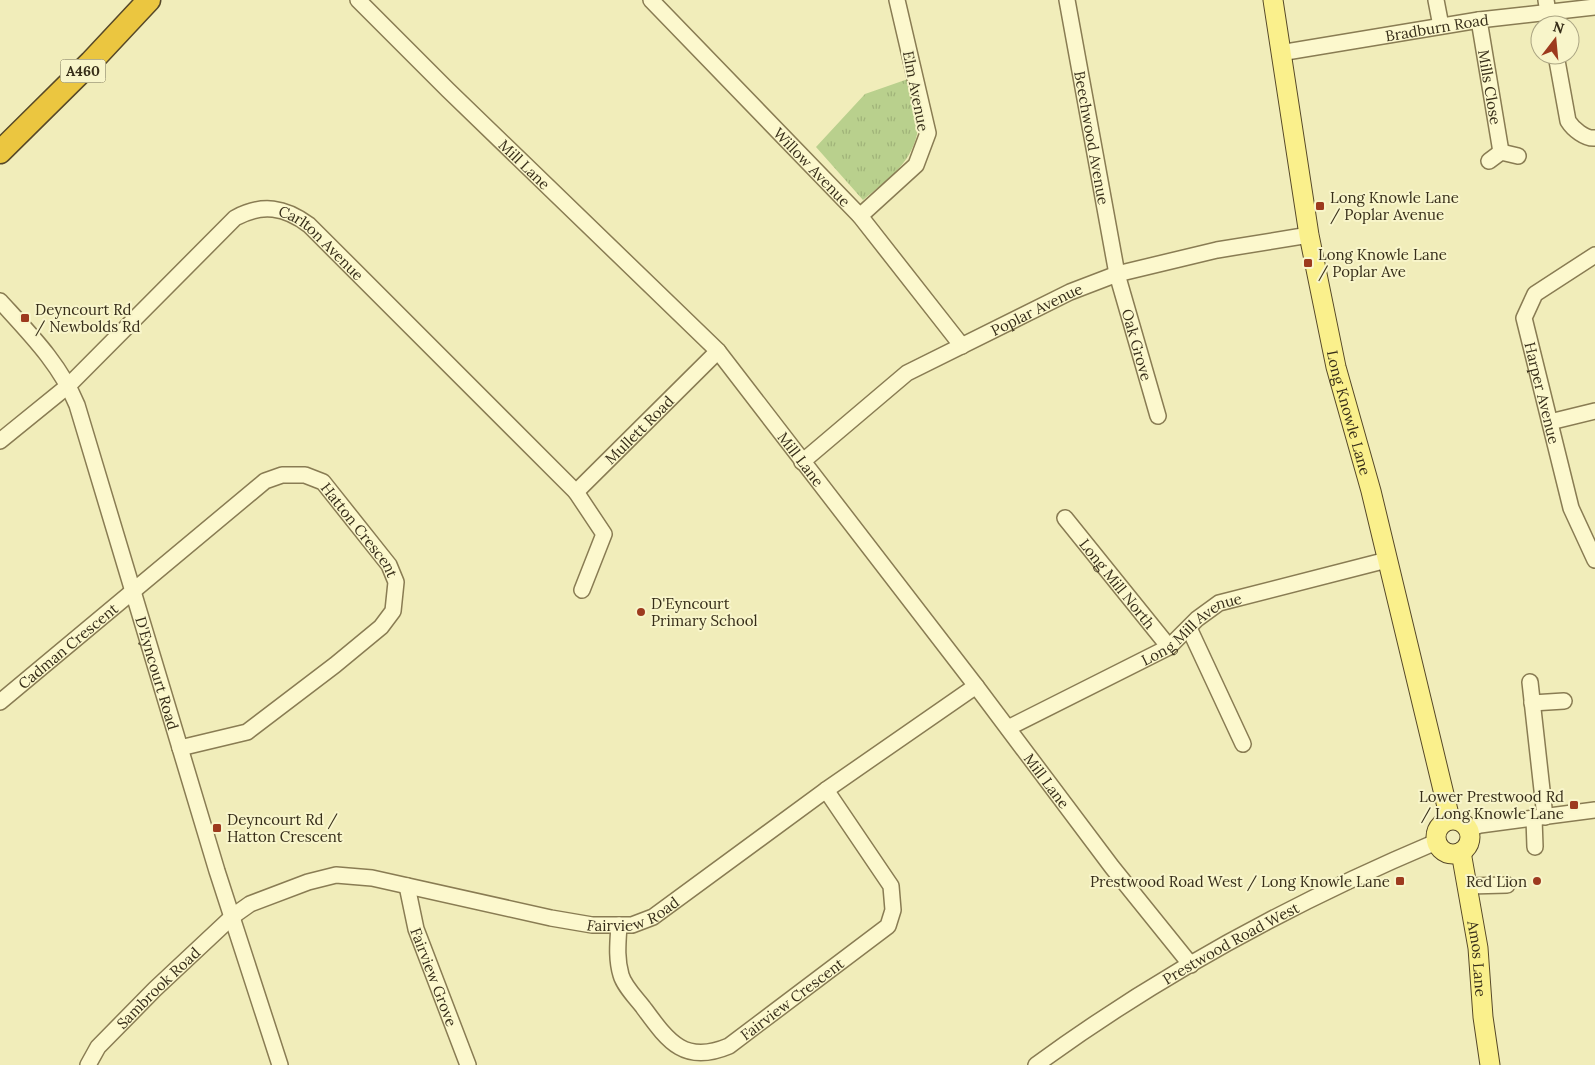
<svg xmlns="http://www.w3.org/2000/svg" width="1595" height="1065" font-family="Lora,serif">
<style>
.grass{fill:url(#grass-tufts)}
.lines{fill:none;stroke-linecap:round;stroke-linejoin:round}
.minor-casing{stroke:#897c53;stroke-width:18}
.major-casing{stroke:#564828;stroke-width:21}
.highway-casing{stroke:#564828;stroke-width:25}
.minor{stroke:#fcf8cd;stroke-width:15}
.major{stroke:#faf08c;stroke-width:19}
.highway{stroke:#ebc640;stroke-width:22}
.poi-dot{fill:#9d3a1e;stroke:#f8f5ca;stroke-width:2}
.labels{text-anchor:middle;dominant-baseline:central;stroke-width:4;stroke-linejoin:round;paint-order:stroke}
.shield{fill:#f8f5ca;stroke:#716a4e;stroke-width:1}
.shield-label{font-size:14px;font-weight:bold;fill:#372e19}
.street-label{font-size:15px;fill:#372e19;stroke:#f8f5ca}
.poi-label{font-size:15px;fill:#372e19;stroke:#f8f5ca;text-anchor:start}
</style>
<defs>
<pattern id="grass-tufts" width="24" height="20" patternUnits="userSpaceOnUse" patternTransform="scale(1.25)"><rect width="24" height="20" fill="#b9d08d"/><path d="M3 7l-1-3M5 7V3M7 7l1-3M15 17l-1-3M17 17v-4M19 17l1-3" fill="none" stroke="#a0b379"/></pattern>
</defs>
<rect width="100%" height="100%" fill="#f1edba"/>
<path class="grass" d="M 908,79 C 911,92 919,116 918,128 C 914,162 887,180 863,200 L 816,147 L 865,94 Z"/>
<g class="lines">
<defs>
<g id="minor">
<path id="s1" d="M 358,0 L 448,90 L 718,351 L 976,686 L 1112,867 L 1191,965"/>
<path id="s2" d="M 651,0 L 860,216 L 962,346"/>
<path id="s3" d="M 1067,0 L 1117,274 L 1158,416"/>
<path d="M 1436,0 L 1441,26"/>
<path d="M 1546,0 L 1550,25"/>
<path id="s4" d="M 1479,20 L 1501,152"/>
<path id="s5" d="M 1280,53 L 1479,20 L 1595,7"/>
<path d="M 1556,55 L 1568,121 C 1573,129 1585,139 1595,138"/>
<path d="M 1489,161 L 1501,152 L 1518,156"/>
<path d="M 860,216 L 916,165 L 928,133 L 897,0"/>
<path id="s6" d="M 1595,255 L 1535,294 L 1524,318 L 1571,508 L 1595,560"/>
<path id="s7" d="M 0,301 C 30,334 60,364 77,405 L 217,871 L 280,1065"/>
<path d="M 1550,422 L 1595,411"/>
<path id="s8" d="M 0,441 L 69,385 L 235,218 C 262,203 285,207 309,225 L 576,492 L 718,351"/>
<path id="s9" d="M 802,462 L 907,373 L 1070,292 L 1117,274 L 1217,250 L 1309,235"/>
<path d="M 576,492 L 604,534 L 582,590"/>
<path id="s10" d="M 1065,518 L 1169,647"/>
<path d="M 1189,628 L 1243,744"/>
<path d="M 1530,682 L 1545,817"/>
<path id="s11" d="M 0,702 L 265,481 L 282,475 L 305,475 L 323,482 L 389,565 L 396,582 L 393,611 L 381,627 L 335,665 L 247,732 L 180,748"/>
<path d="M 1532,703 L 1564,701"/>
<path id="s12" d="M 1008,728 L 1169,647 L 1197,619 L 1219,603 L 1387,560"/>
<path d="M 1534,818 L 1535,847"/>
<path d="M 1469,829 L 1480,825 L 1595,810"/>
<path id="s13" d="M 407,886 L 416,929 L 468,1065"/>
<path d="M 1468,886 L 1507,885"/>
<path id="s14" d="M 619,925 C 618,942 616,958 621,975 C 624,986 636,998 643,1007 C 668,1041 684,1065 729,1046 L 888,926 L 893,910 L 891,886 L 826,790"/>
<path id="s15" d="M 88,1065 L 98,1047 L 155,989 L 233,916 L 250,904 L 308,882 L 336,875 L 372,878 L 551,918 L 592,925 L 632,925 L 653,917 L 826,790 L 976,686"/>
<path id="s16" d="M 1036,1065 C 1159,975 1296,901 1436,842"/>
</g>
<g id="major">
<path id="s17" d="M 1273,0 L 1309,235 L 1336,367 L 1371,491 L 1450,819"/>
<circle cx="1453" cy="837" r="17"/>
<path id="s18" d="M 1461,852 L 1478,948 L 1483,1017 L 1490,1065"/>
</g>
<path id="highway" d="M 0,152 L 91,62 L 149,0"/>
</defs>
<use href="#minor" class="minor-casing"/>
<use href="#major" class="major-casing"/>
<use href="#highway" class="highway-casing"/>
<use href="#minor" class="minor"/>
<use href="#major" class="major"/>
<use href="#highway" class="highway"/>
</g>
<g class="poi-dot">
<rect x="1315" y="201" width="10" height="10" rx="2.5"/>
<rect x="1303" y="258" width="10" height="10" rx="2.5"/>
<rect x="20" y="313" width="10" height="10" rx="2.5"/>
<circle cx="641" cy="612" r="5"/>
<rect x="1569" y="800" width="10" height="10" rx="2.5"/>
<rect x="212" y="823" width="10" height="10" rx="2.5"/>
<rect x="1395" y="876" width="10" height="10" rx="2.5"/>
<circle cx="1537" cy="881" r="5"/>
</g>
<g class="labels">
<rect class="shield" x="60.5" y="59.5" width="45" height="23" rx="4"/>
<g class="shield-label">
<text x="83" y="71">A460</text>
</g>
<g class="street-label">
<text stroke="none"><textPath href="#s5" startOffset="159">Bradburn Road</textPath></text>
<text stroke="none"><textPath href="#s4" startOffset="68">Mills Close</textPath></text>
<text transform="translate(916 91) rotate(79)">Elm Avenue</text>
<text stroke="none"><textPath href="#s3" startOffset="140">Beechwood Avenue</textPath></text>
<text stroke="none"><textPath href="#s1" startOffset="234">Mill Lane</textPath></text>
<text stroke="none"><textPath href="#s2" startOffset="232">Willow Avenue</textPath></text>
<text stroke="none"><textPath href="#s8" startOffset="424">Carlton Avenue</textPath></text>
<text stroke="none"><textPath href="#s9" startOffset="282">Poplar Avenue</textPath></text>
<text stroke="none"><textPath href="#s3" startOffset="352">Oak Grove</textPath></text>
<text stroke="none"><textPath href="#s6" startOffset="175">Harper Avenue</textPath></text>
<text stroke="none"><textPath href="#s17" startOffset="420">Long Knowle Lane</textPath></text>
<text stroke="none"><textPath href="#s8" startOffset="870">Mullett Road</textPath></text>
<text stroke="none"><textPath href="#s1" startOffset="639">Mill Lane</textPath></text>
<text stroke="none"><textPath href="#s11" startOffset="466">Hatton Crescent</textPath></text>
<text stroke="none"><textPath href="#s10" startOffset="84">Long Mill North</textPath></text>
<text stroke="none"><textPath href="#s12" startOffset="210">Long Mill Avenue</textPath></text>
<text stroke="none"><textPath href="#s11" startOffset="88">Cadman Crescent</textPath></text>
<text stroke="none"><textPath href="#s7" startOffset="410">D'Eyncourt Road</textPath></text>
<text stroke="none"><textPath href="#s1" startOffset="1044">Mill Lane</textPath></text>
<text stroke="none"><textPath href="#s15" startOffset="625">Fairview Road</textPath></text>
<text stroke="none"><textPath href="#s16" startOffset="230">Prestwood Road West</textPath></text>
<text stroke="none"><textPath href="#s18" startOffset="108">Amos Lane</textPath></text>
<text stroke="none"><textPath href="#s13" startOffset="95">Fairview Grove</textPath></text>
<text stroke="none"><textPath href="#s15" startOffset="105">Sambrook Road</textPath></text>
<text stroke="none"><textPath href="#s14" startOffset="274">Fairview Crescent</textPath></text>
</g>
<g class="poi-label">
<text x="1330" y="197">Long Knowle Lane<tspan x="1330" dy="17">/ Poplar Avenue</tspan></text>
<text x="1318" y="254">Long Knowle Lane<tspan x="1318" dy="17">/ Poplar Ave</tspan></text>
<text x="35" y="309">Deyncourt Rd<tspan x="35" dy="17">/ Newbolds Rd</tspan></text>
<text x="651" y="603">D'Eyncourt<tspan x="651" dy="17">Primary School</tspan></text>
<text x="1564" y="796" text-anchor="end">Lower Prestwood Rd<tspan x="1564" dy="17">/ Long Knowle Lane</tspan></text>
<text x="227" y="819">Deyncourt Rd /<tspan x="227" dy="17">Hatton Crescent</tspan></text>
<text x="1390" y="881" text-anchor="end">Prestwood Road West / Long Knowle Lane</text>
<text x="1527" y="881" text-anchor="end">Red Lion</text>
</g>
</g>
<g transform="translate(1555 40) rotate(16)"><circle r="24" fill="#f8f5ca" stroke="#aba583"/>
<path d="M0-4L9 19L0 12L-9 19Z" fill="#9d3a1e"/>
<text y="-8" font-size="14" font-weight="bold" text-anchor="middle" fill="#372e19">N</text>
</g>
</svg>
